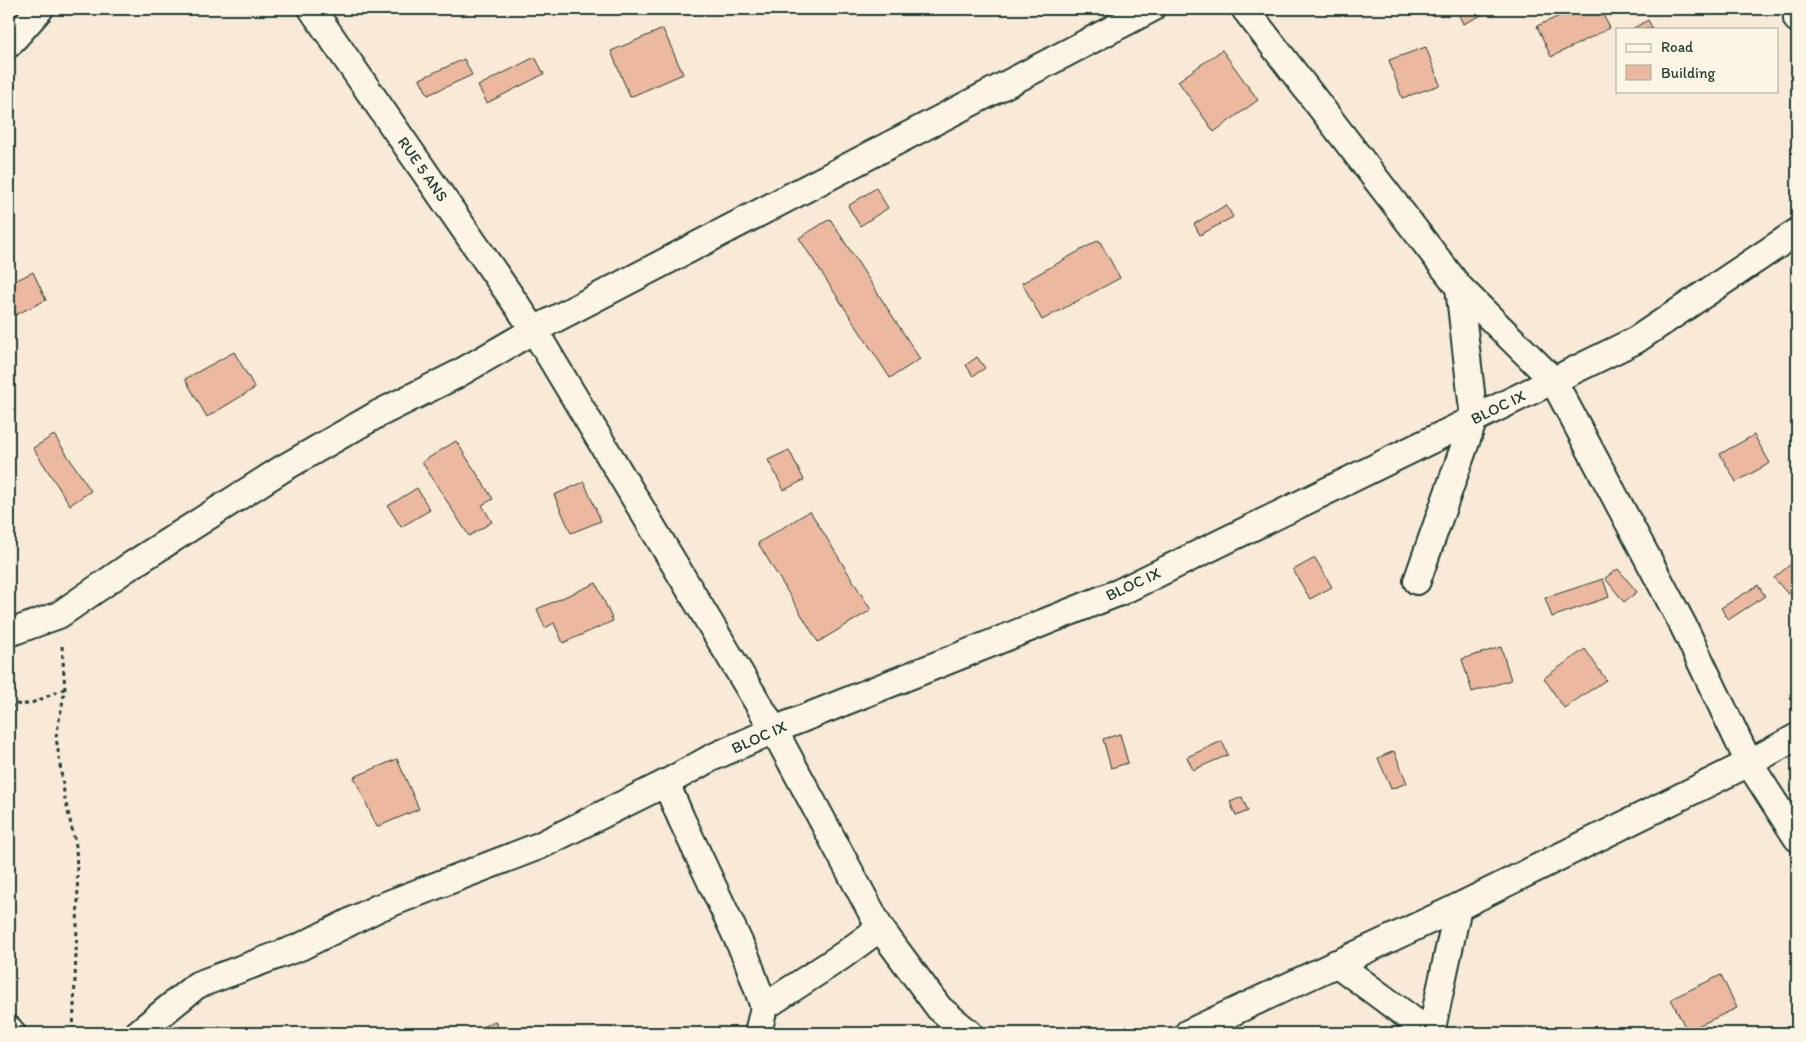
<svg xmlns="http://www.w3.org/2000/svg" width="1806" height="1042" font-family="Itim,sans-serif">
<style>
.building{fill:#ecb89f;stroke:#1f3d34}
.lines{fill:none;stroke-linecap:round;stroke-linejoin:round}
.street-casing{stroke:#1f3d34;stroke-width:30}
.path{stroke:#1f3d34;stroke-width:3;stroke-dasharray:4 4;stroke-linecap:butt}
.street{stroke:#fcf5e5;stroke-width:26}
.labels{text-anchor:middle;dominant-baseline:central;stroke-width:5;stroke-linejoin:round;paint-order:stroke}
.street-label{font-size:16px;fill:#1f3d34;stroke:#fcf5e5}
</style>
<rect width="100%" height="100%" fill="#f9e9d7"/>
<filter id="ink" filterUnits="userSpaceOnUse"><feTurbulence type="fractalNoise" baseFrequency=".02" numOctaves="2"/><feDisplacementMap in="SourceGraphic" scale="10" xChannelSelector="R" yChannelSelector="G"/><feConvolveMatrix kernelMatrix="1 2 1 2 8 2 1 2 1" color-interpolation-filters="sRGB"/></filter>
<g filter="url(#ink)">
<g class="building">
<path d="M 1456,9 L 1481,9 L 1484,14 L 1463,24 Z"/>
<path d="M 1575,9 L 1600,9 L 1610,28 L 1551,57 L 1537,26 Z"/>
<path d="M 1648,20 L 1653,29 L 1632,29 Z"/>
<path d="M 663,29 L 683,74 L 630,97 L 611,51 Z"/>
<path d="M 1426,47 L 1440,85 L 1402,98 L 1389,60 Z"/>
<path d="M 1222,50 L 1258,100 L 1214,132 L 1178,81 Z"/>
<path d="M 535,57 L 544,74 L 487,103 L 478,86 Z"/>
<path d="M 464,59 L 472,75 L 428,95 L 420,79 Z"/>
<path d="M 876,188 L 888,208 L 860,226 L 848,206 Z"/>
<path d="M 1226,205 L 1233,217 L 1200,235 L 1194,224 Z"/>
<path d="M 830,219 L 920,359 L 890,378 L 799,238 Z"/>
<path d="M 1099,240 L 1120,278 L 1042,320 L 1022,283 Z"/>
<path d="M 33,272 L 46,300 L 9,318 L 9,284 Z"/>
<path d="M 234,352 L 255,388 L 207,417 L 185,379 Z"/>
<path d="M 977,357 L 985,368 L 973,376 L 966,365 Z"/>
<path d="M 54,435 L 91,491 L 70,505 L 33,448 Z"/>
<path d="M 1754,435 L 1770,463 L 1736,482 L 1720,454 Z"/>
<path d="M 456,441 L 493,499 L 482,505 L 492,522 L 469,536 L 422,462 Z"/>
<path d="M 789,450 L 804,480 L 784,490 L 768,460 Z"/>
<path d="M 1797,470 L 1797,485 L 1791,475 Z"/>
<path d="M 584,482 L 601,521 L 571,533 L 554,495 Z"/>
<path d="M 417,488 L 430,510 L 401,527 L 388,506 Z"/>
<path d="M 810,511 L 871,610 L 818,642 L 758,543 Z"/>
<path d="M 1315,558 L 1332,587 L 1310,599 L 1293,570 Z"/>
<path d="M 1797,559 L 1797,587 L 1788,594 L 1774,578 Z"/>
<path d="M 1618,569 L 1637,592 L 1624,602 L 1605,578 Z"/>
<path d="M 1603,579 L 1609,597 L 1552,617 L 1545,598 Z"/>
<path d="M 596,583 L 613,621 L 563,643 L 554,623 L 545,628 L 537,609 Z"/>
<path d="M 1758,585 L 1765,596 L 1728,620 L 1721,608 Z"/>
<path d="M 1501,647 L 1511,680 L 1472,692 L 1462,659 Z"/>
<path d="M 1585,649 L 1606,680 L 1564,708 L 1544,678 Z"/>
<path d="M 1120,734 L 1128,763 L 1111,768 L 1103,739 Z"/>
<path d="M 1222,741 L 1228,755 L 1193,770 L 1187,757 Z"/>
<path d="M 1394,751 L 1407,783 L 1391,789 L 1378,758 Z"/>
<path d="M 397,759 L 419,809 L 377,827 L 354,777 Z"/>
<path d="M 1242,797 L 1248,811 L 1236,816 L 1230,802 Z"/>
<path d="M 1721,975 L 1737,1008 L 1687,1031 L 1671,999 Z"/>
<path d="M 495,1021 L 500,1033 L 469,1033 Z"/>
</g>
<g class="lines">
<defs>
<g id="street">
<path d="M 312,9 L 534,330 L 774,730 L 880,928"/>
<path d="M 1245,9 L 1459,287 L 1553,380 L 1683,625 L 1749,763 L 1797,737"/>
<path d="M 1797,9 L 1797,19"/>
<path d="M 9,44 L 40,9"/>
<path d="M 1417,581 L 1474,419 L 1459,287"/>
<path d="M 9,633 L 59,615 L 127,568 L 282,469 L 378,414 L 456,375 L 534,330 L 1151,9"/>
<path d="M 1336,963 L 1430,1033"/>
<path d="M 764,1007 L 747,959 L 681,818 L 666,783 L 711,758 L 774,730 L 1120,592 L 1636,340 L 1797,232"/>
<path d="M 9,1029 L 12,1033"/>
<path d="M 138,1033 L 197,985 L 300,947 L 378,908 L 539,846 L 666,783"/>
<path d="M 758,1033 L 764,1007 L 842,956 L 880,928 L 939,1008 L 969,1033"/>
<path d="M 1188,1033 L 1458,907 L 1749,763 L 1797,838"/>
<path d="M 1431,1033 L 1458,907"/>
</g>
</defs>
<use href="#street" class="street-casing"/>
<g class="path">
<path d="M 62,646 L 65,689 L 56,737 L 65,799 L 76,846 L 78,900 L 73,1033"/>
<path d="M 9,700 C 24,713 48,694 64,689"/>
<path d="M 9,716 L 13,704"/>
</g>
<use href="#street" class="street"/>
</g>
</g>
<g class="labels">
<g class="street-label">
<text transform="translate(423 169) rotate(55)">RUE 5 ANS</text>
<text transform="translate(1498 407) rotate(-26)">BLOC IX</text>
<text transform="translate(1133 584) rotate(-25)">BLOC IX</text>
<text transform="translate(759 737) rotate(-24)">BLOC IX</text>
</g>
</g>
<rect width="1806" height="1042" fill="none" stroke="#fcf5e5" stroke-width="30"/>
<rect x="15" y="15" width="1776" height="1012" fill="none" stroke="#1f3d34" stroke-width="2" filter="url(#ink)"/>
<rect x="1616" y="28" width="162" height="65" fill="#fcf5e5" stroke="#a4ab9e"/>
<rect x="1626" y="44" width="25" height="8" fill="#fcf5e5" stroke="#a4ab9e"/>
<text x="1661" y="52" font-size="15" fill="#1f3d34">Road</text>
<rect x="1626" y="65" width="25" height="15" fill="#ecb89f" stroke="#a4ab9e"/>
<text x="1661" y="78" font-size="15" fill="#1f3d34">Building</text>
</svg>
